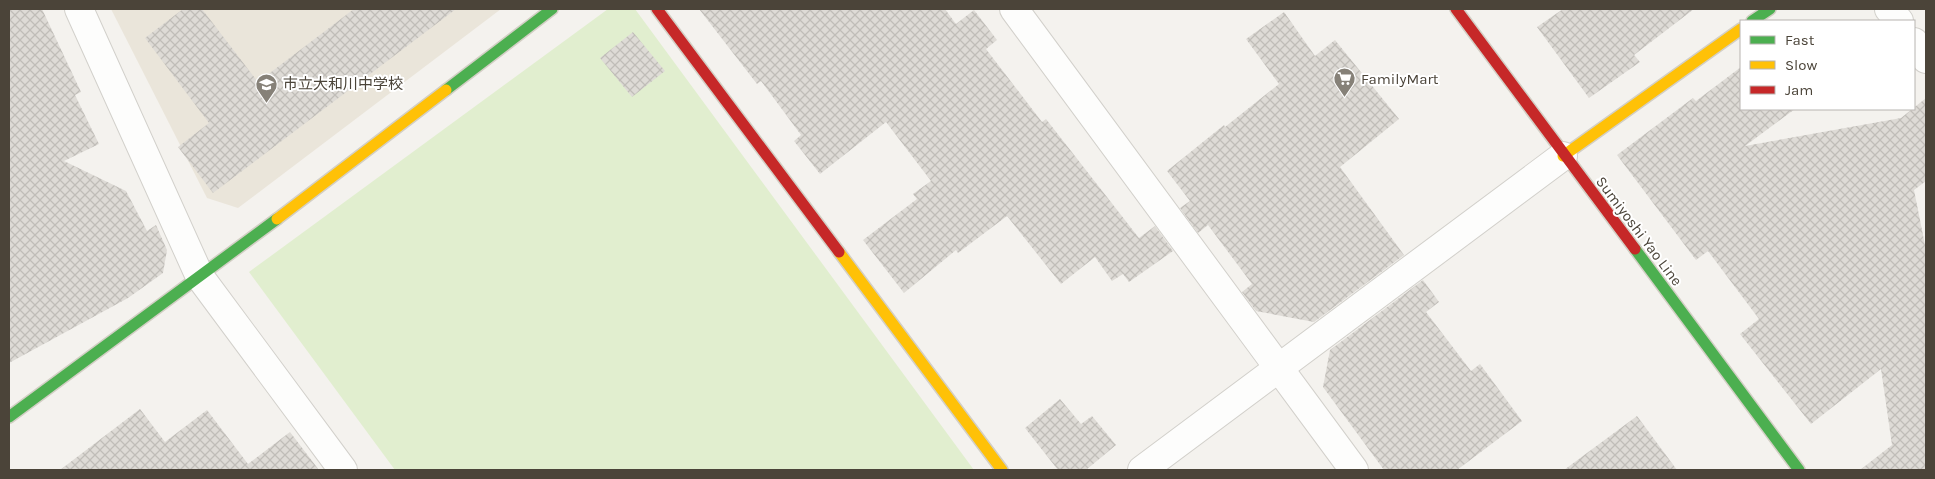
<svg xmlns="http://www.w3.org/2000/svg" width="1935" height="479" font-family="Karla,'Noto Sans JP',sans-serif">
<style>
.education{fill:#eae5da}
.park{fill:#e1eecf}
.building{fill:url(#building-cross-hatch)}
.lines{fill:none;stroke-linecap:round;stroke-linejoin:round}
.street-casing{stroke:#d2d0cb;stroke-width:30}
.fast-casing{stroke:#d3cfc5;stroke-width:14}
.slow-casing{stroke:#d3cfc5;stroke-width:14}
.jam-casing{stroke:#d3cfc5;stroke-width:14}
.street{stroke:#fdfdfc;stroke-width:28}
.fast{stroke:#4caf50;stroke-width:11}
.slow{stroke:#ffc107;stroke-width:11}
.jam{stroke:#c62828;stroke-width:11}
.labels{text-anchor:middle;dominant-baseline:central;stroke-width:4;stroke-linejoin:round;paint-order:stroke}
.poi-label{font-size:15px;fill:#4b4439;stroke:#fff;text-anchor:start}
.street-label{font-size:15px;fill:#4b4439;stroke:#fff}
</style>
<defs>
<pattern id="building-cross-hatch" width="8" height="8" patternUnits="userSpaceOnUse" patternTransform="scale(1.25)"><rect width="8" height="8" fill="#dedbd6"/><path d="M0 0l8 8M0 8l8-8" fill="none" stroke="#c0bdb8"/></pattern>
</defs>
<rect width="100%" height="100%" fill="#f4f2ee"/>
<path class="education" d="M 111,9 L 501,9 L 238,208 L 207,198 Z"/>
<path class="park" d="M 608,9 L 635,9 L 974,470 L 395,470 L 249,272 Z"/>
<g class="building">
<path d="M 9,9 L 42,9 L 81,92 L 75,95 L 99,144 L 64,161 L 126,191 L 147,231 L 156,225 L 167,250 L 163,273 L 128,298 L 9,363 Z"/>
<path d="M 183,9 L 202,9 L 258,82 L 354,9 L 456,9 L 213,193 L 178,147 L 209,123 L 145,38 Z"/>
<path d="M 699,9 L 945,9 L 956,24 L 974,10 L 997,40 L 986,49 L 1042,122 L 1046,119 L 1139,238 L 1155,226 L 1173,251 L 1129,282 L 1123,274 L 1112,281 L 1095,257 L 1061,284 L 1007,216 L 958,253 L 956,250 L 904,293 L 863,240 L 917,199 L 913,194 L 931,181 L 886,122 L 820,174 L 794,141 L 801,135 L 761,81 L 757,84 Z"/>
<path d="M 1563,9 L 1694,9 L 1634,55 L 1640,62 L 1589,98 L 1537,27 Z"/>
<path d="M 1284,12 L 1315,56 L 1335,40 L 1399,119 L 1340,167 L 1404,255 L 1314,322 L 1256,311 L 1242,292 L 1252,284 L 1208,225 L 1198,233 L 1180,208 L 1190,201 L 1167,171 L 1224,125 L 1225,127 L 1279,84 L 1246,39 Z"/>
<path d="M 633,32 L 665,71 L 632,97 L 600,58 Z"/>
<path d="M 1741,67 L 1741,109 L 1795,109 L 1745,146 L 1901,118 L 1926,98 L 1926,181 L 1914,190 L 1926,250 L 1926,470 L 1860,470 L 1892,445 L 1881,369 L 1811,424 L 1740,334 L 1759,319 L 1708,251 L 1696,260 L 1617,155 L 1693,98 L 1696,101 Z"/>
<path d="M 1423,280 L 1439,302 L 1426,312 L 1471,371 L 1480,364 L 1522,421 L 1457,470 L 1384,470 L 1323,387 L 1330,350 Z"/>
<path d="M 1060,399 L 1081,424 L 1092,416 L 1116,445 L 1086,470 L 1058,470 L 1025,428 Z"/>
<path d="M 140,409 L 165,442 L 207,410 L 248,464 L 290,432 L 319,470 L 60,470 Z"/>
<path d="M 1637,416 L 1677,470 L 1564,470 Z"/>
</g>
<g class="lines">
<defs>
<g id="street">
<path d="M 79,9 L 200,277 L 343,470"/>
<path d="M 1014,9 L 1354,470"/>
<path d="M 1889,9 L 1899,21"/>
<path d="M 1914,42 L 1926,59"/>
<path d="M 1142,470 L 1563,156"/>
</g>
<g id="fast">
<path d="M 1752,21 L 1770,9"/>
<path d="M 446,90 L 552,9"/>
<path d="M 1635,249 L 1799,470"/>
<path d="M 9,417 L 277,219"/>
</g>
<g id="slow">
<path d="M 1563,156 L 1741,29"/>
<path d="M 277,219 L 446,90"/>
<path d="M 839,252 L 1002,470"/>
</g>
<g id="jam">
<path d="M 657,9 L 839,252"/>
<path d="M 1456,9 L 1635,249"/>
</g>
</defs>
<use href="#street" class="street-casing"/>
<use href="#fast" class="fast-casing"/>
<use href="#slow" class="slow-casing"/>
<use href="#jam" class="jam-casing"/>
<use href="#street" class="street"/>
<use href="#fast" class="fast"/>
<use href="#slow" class="slow"/>
<use href="#jam" class="jam"/>
</g>
<defs>
<symbol id="supermarket-pin" viewBox="-11 -11 22 30"><path d="M0 17L-7.5 6A9.5 9.5 0 1 1 7.5 6Z" fill="#868178" stroke="#fff"/><path d="M-6-5.5h2.5l.6 2H6L4.5 2H-2.5L-4.4-4H-6ZM-1.5 3.2a1.3 1.3 0 1 0 .1 0ZM3 3.2a1.3 1.3 0 1 0 .1 0Z" fill="#fff"/></symbol>
<symbol id="school-pin" viewBox="-11 -11 22 30"><path d="M0 17L-7.5 6A9.5 9.5 0 1 1 7.5 6Z" fill="#868178" stroke="#fff"/><path d="M0-5L7-2L0 1L-7-2ZM-4 1L0 2.5L4 1V4Q0 6-4 4Z" fill="#fff"/></symbol>
</defs>
<g fill-rule="evenodd">
<use href="#supermarket-pin" x="1332" y="66" width="25" height="34"/>
<use href="#school-pin" x="254" y="72" width="25" height="34"/>
</g>
<g class="labels">
<g class="poi-label">
<text x="1361" y="79">FamilyMart</text>
<text x="283" y="84">市立大和川中学校</text>
</g>
<g class="street-label">
<text transform="translate(1639 231) rotate(53)">Sumiyoshi Yao Line</text>
</g>
</g>
<rect width="1935" height="479" fill="none" stroke="#4b4439" stroke-width="20"/>
<rect x="1740" y="20" width="175" height="90" fill="#ffffff" stroke="#b7b4b0"/>
<rect x="1750" y="36" width="25" height="8" fill="#4caf50" stroke="#b7b4b0"/>
<text x="1785" y="45" font-size="15" fill="#4b4439">Fast</text>
<rect x="1750" y="61" width="25" height="8" fill="#ffc107" stroke="#b7b4b0"/>
<text x="1785" y="70" font-size="15" fill="#4b4439">Slow</text>
<rect x="1750" y="86" width="25" height="8" fill="#c62828" stroke="#b7b4b0"/>
<text x="1785" y="95" font-size="15" fill="#4b4439">Jam</text>
</svg>
